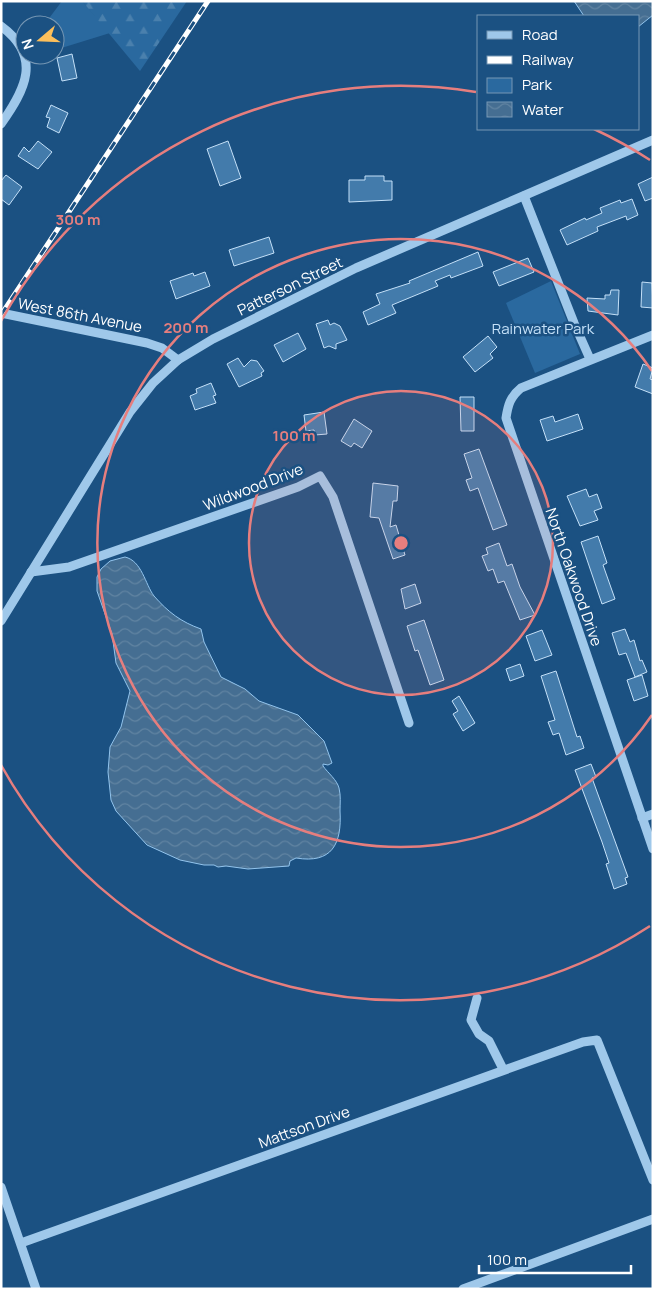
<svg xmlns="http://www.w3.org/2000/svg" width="654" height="1290" font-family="Manrope,sans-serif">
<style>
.green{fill:#2a699f}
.forest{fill:url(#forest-firs)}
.water{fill:url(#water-waves);stroke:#92c4ed}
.building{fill:#437bab;stroke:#c4e0f8}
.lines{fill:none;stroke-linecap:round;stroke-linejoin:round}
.minor{stroke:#9fc8ea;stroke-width:9}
.rail-casing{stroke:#fff;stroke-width:5}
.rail{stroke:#1b5182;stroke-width:3;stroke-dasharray:9;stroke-linecap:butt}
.ring{fill:none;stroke:#e67e7e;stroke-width:2.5}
.labels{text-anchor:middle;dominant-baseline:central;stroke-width:5;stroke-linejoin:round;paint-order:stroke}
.street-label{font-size:15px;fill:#fff;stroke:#1b5182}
.park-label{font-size:15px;fill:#c4e0f8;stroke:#1b5182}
.centre{fill:#e67e7e;stroke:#1b5182;stroke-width:2.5}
.ring-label{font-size:15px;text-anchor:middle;font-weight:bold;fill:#e67e7e;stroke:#1b5182;stroke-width:5;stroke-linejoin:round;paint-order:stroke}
</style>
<defs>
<pattern id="forest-firs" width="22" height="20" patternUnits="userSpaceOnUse" patternTransform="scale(1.25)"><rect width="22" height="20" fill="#2a699f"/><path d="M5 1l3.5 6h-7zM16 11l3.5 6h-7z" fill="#4a80ad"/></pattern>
<pattern id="water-waves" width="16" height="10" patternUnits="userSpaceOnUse" patternTransform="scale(1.25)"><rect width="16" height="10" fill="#456e92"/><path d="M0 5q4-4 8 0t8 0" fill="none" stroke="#6184a2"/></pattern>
</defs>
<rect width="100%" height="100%" fill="#1b5182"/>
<g class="green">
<path d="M 62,1 L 82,1 L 110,33 L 55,50 L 55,25 L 44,25 Z"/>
<path d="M 551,281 L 580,354 L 535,373 L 506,303 Z"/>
</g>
<path class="forest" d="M 82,1 L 187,1 L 140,71 Z"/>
<g class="water">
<path d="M 574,1 L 653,1 L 653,15 L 638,27 L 638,16 L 584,16 Z"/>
<path d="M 125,557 C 142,561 145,584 154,596 C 168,612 181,622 201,629 L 204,642 L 221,677 L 245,689 L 259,701 L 298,715 L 324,741 L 332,763 L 328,765 L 323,764 L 323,766 C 328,773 337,780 339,788 C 341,796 340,803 340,811 C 342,844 332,864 296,858 L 290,861 L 289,866 L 248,869 L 226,866 L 218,867 L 214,865 L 204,865 L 180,860 L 147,845 L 116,811 L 111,800 L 108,772 L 110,747 L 121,727 L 130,691 L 116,663 L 112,634 L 97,591 L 97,577 L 101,569 L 110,561 Z"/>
</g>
<g class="building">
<path d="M 72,54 L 77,78 L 62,81 L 57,58 Z"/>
<path d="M 51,105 L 68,113 L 59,133 L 47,127 L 50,118 L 46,117 Z"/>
<path d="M 38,141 L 52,152 L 38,169 L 18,156 L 24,147 L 29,152 Z"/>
<path d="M 228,141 L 241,178 L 220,186 L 207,149 Z"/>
<path d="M 6,175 L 22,187 L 9,205 L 1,199 L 1,181 Z"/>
<path d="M 365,176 L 384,176 L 384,181 L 392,181 L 392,200 L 349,202 L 349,180 L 365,180 Z"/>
<path d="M 653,177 L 653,198 L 645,201 L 638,184 Z"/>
<path d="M 632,199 L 638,215 L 627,220 L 626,216 L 597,227 L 598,231 L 567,245 L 560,230 L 585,218 L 586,220 L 602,213 L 600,208 L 620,200 L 621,203 Z"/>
<path d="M 269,237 L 274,253 L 234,266 L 229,250 Z"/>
<path d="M 478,252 L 483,266 L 451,278 L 450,275 L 435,281 L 438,286 L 392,305 L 396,313 L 368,325 L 363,312 L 380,304 L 376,294 L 410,283 L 409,281 Z"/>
<path d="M 528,258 L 534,272 L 499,286 L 493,272 Z"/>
<path d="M 205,272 L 210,286 L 176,299 L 170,281 L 193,273 L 194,276 Z"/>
<path d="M 642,282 L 652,283 L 653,308 L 641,307 Z"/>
<path d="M 611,290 L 619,290 L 618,315 L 588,311 L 587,298 L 605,299 L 605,295 L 610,295 Z"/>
<path d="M 328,320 L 330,325 L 334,323 L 340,326 L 347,340 L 336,344 L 336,349 L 329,346 L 324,348 L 316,324 Z"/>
<path d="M 298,333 L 306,349 L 283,362 L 274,345 Z"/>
<path d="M 488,336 L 497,347 L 490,354 L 493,358 L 475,372 L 463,357 Z"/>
<path d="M 238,358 L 244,367 L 251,360 L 257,361 L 264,371 L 261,373 L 262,376 L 239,387 L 227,364 Z"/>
<path d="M 643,364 L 653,368 L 650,379 L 653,380 L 653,394 L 635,387 Z"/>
<path d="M 211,383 L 216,395 L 213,396 L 216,403 L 195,410 L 190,396 L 197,393 L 196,389 Z"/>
<path d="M 460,397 L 474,397 L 474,431 L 461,431 Z"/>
<path d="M 324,412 L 327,434 L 315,435 L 314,430 L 306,431 L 304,415 Z"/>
<path d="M 578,414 L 583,429 L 547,441 L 540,420 L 553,416 L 555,422 Z"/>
<path d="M 354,419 L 372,431 L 362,448 L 354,443 L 351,447 L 341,441 Z"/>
<path d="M 479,449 L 507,525 L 493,530 L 478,488 L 470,491 L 466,480 L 472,478 L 464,454 Z"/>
<path d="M 373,483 L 398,486 L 397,501 L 393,501 L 390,527 L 396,525 L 405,555 L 393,559 L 379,518 L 370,517 Z"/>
<path d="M 586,489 L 589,497 L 597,494 L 602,508 L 594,511 L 598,520 L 580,526 L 567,496 Z"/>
<path d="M 598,536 L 607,563 L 603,565 L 615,599 L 602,604 L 581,542 Z"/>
<path d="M 499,543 L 507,566 L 512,564 L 520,587 L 535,615 L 520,620 L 504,581 L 498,583 L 493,569 L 488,571 L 482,556 L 488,554 L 486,548 Z"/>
<path d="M 415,584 L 421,603 L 405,609 L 401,589 Z"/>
<path d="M 424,620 L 444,680 L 430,685 L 418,650 L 415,651 L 407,626 Z"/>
<path d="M 625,629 L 630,642 L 634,640 L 640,661 L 642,660 L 647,672 L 635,677 L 626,653 L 619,655 L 612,633 Z"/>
<path d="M 542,630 L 552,655 L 535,661 L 526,636 Z"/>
<path d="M 520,664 L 524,676 L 510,681 L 506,669 Z"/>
<path d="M 556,671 L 577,737 L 580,736 L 584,748 L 566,755 L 559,733 L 553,735 L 548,722 L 555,720 L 541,676 Z"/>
<path d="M 642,675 L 648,696 L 634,701 L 627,680 Z"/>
<path d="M 459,696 L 475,723 L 463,731 L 453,714 L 458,711 L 452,701 Z"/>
<path d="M 591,764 L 596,777 L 592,778 L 628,877 L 625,878 L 627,884 L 614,889 L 606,864 L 609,863 L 602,842 L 575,770 Z"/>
</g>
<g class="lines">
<g class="minor">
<path d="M 1,26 C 43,57 25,90 1,124"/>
<path d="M 524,196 L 574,323 L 590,359"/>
<path d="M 1,313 L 147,343 L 162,348 L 178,360"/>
<path d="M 653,335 L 521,388 C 510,397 508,405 506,418 L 653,849"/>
<path d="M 31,572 L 69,567 L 298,487 L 320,476 L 333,497 L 409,723"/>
<path d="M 1,621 L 130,412 L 153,383 L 178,360 L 213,339 L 356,268 L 653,140"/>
<path d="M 642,818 L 653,814"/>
<path d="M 477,998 L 471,1020 L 479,1034 L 489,1041 L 503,1069"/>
<path d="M 1,1187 L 36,1289"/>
<path d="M 21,1243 L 583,1042 L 597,1040 L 653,1180"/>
<path d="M 463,1289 L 653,1219"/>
</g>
<defs>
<path id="rail" d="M 1,315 L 208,1"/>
</defs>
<use href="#rail" class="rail-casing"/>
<use href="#rail" class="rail"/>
</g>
<circle cx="401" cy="543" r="152" fill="#e67e7e" fill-opacity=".12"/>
<g class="ring">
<circle cx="401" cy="543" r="152"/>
<path d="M652 715A304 304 0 1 1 652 371"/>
<path d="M650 926A457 457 0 0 1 1 765M1 321A457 457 0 0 1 476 92M594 129A457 457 0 0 1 650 160"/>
</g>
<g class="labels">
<g class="street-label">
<text transform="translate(290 286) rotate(-26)">Patterson Street</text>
<text transform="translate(80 315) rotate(11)">West 86th Avenue</text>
<text transform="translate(253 487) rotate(-21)">Wildwood Drive</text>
<text transform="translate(574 577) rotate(71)">North Oakwood Drive</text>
<text transform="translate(304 1127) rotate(-20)">Mattson Drive</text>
</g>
<g class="park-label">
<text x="543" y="328">Rainwater Park</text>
</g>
</g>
<circle cx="401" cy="543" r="8" class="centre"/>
<g class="ring-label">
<text x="78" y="225">300 m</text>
<text x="186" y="333">200 m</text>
<text x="294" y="441">100 m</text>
</g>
<rect width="654" height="1290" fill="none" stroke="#ffffff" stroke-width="5"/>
<rect x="477" y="15" width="162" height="115" fill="#1b5182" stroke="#7697b4"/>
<rect x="487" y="31" width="25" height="8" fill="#9fc8ea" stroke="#7697b4"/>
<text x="522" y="40" font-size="15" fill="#ffffff">Road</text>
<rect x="487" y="56" width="25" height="8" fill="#ffffff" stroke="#7697b4"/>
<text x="522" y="65" font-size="15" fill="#ffffff">Railway</text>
<rect x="487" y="78" width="25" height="15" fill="#2a699f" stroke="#7697b4"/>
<text x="522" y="90" font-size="15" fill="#ffffff">Park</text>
<rect x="487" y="102" width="25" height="15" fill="url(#water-waves)" stroke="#7697b4"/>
<text x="522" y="115" font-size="15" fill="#ffffff">Water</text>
<g transform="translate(40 40) rotate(251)"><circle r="24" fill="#1b5182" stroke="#7697b4"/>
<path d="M0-4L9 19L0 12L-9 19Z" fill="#fcbf5b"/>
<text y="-8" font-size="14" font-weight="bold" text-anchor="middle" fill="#ffffff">N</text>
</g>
<path d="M479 1265v8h152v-8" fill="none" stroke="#ffffff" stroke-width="2.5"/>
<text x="487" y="1265" font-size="15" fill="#ffffff" stroke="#1b5182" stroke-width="4" paint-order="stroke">100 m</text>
</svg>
